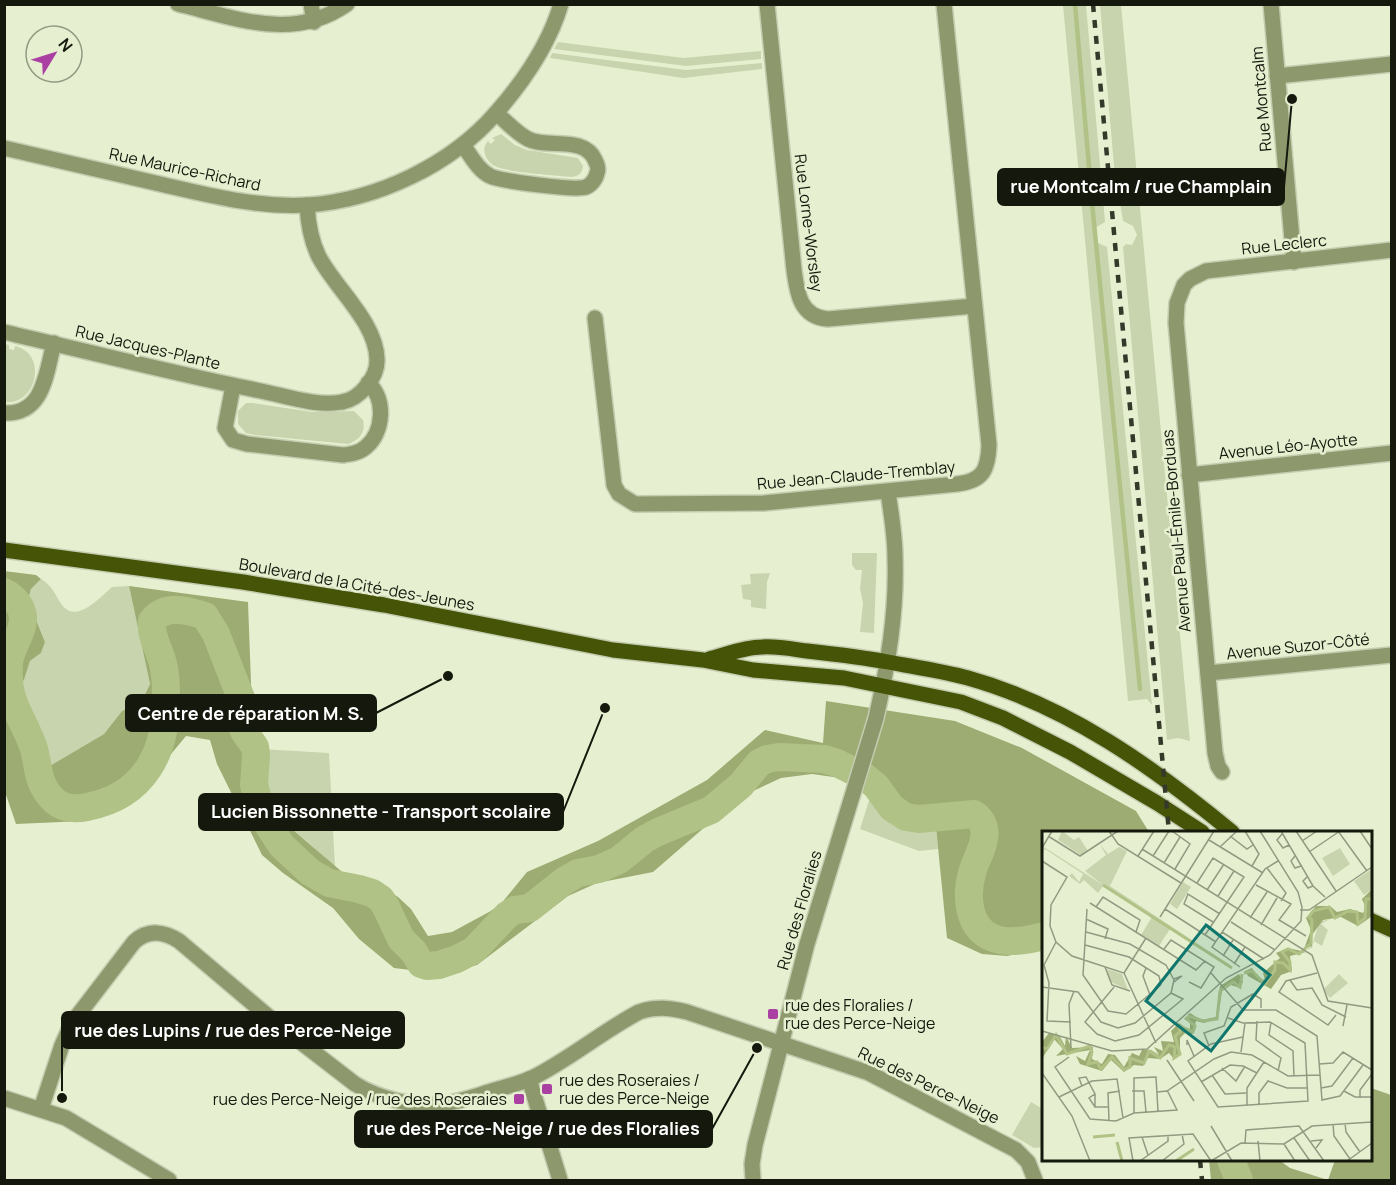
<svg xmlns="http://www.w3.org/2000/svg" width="1396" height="1185" font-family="Manrope,sans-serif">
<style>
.green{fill:#c8d4ad}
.forest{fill:#9dac72}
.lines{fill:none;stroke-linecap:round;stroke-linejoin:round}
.stream{stroke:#b1c286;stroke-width:4.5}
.river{stroke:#b1c286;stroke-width:28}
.minor-casing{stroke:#c5cdb1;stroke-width:18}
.major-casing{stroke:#c5cdb1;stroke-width:18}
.minor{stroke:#8d996d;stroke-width:15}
.major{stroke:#455407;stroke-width:15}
.rail{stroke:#35392a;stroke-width:4.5;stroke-dasharray:8 8;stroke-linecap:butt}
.poi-dot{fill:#aa40a2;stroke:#e6f0d0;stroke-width:2}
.labels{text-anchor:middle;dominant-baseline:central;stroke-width:5;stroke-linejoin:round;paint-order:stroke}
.street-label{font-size:16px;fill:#15180d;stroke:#e6f0d0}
.poi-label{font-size:16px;fill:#15180d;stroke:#e6f0d0;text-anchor:start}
.inset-river{fill:none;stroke:#b1c286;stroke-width:3}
.inset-road{fill:none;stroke:#929a82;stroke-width:1.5}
.view{fill:#0f766e;fill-opacity:0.15;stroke:#0f766e;stroke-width:3}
.inset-edge{fill:none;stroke:#15180d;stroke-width:3}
.leader{fill:none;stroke:#15180d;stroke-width:2}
.callout-dot{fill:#15180d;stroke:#e6f0d0;stroke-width:2}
.callout{fill:#15180d;stroke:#15180d;stroke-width:2}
.callout-label{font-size:18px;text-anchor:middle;font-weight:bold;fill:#fff}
</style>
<rect width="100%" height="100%" fill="#e6f0d0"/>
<g class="green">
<path d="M 1063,5 L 1086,5 L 1105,222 L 1095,228 L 1094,237 L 1096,242 L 1107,247 L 1152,705 L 1147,699 L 1128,701 Z"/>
<path d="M 1100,5 L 1121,5 L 1190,741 L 1178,738 L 1167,740 L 1123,247 L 1126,244 L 1132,245 L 1137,235 L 1133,226 L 1123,221 L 1114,166 Z"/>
<path d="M 558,42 L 683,58 L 761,51 L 761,59 L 686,66 L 554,49 Z"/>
<path d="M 552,53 L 686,70 L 762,63 L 762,69 L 683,78 L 550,58 Z"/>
<path d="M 501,134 L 515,145 L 527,150 L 578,158 L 583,166 C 582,173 579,176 572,177 C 553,175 513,173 497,167 C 486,163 480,149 488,141 L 491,144 L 495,140 L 492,138 Z"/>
<path d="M 5,344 L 9,345 L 9,349 L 14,350 L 15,346 C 49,354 36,406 5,402 Z"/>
<path d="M 246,403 L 253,403 L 312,412 L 354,411 L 363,420 C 366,433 359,440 348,444 L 255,435 L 246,433 L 238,424 L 238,411 Z"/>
<path d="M 852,553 L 877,553 L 874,633 L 860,632 L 863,603 L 860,589 L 862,570 L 856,570 L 852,565 Z"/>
<path d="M 770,573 L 767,582 L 766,609 L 751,607 L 751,600 L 743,599 L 741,585 L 751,584 L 750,574 Z"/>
<path d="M 41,579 C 51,585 54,592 60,602 C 75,627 100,597 112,587 L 129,586 L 150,684 L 142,701 L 122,711 L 104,734 L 48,767 L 42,746 L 15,698 L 16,690 L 24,680 L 30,661 L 41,653 L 45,642 L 28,600 L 31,589 Z"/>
<path d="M 261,749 L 329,753 L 335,867 L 309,843 L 285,823 L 269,795 Z"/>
<path d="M 871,794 L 878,806 L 927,828 L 936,827 L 938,849 L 919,851 L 860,829 Z"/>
<path d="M 1031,1102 L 1043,1109 L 1043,1147 L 1034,1148 L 1012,1135 Z"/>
</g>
<g class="forest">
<path d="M 4,571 L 36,575 L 41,579 L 31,589 L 28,600 L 45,642 L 41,653 L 30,661 L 24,680 L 16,690 L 15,698 L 42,746 L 48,767 L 104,734 L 122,711 L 142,701 L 150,684 L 129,586 L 248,602 L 253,737 L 261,749 L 269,796 L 285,823 L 348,877 L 378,884 L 398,897 L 411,909 L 428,936 L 452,932 L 489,912 L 500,905 L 527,872 L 598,841 L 707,780 L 765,730 L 823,743 L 826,701 L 955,721 L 1022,748 L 1136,811 L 1149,832 L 1044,832 L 1043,949 L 1007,956 L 982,954 L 947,938 L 936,827 C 904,831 875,814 869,782 L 812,774 L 781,778 L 753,791 L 728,807 L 653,872 L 597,883 L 568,896 L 477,965 L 443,974 L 394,968 L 359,939 L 333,908 L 283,873 L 262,855 L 217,764 L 210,740 L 186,736 L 147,783 L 119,809 L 84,821 L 16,824 L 4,789 Z"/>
<path d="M 1371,1088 L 1391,1095 L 1391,1180 L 1211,1180 L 1209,1160 L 1279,1160 L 1290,1168 L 1328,1180 L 1335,1160 L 1370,1160 Z"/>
</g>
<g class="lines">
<path class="stream" d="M 1075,4 L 1093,213 L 1140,689"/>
<g class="river">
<path d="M 4,592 C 14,597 22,606 23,617 C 24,633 10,647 9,664 C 6,702 21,713 33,746 C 38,760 37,777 45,789 C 55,806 69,811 87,807 C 145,796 167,751 166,696 C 166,686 166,675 163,664 C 160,650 150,636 152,621 C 165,604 187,610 205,616 L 216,634 L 241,698 L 243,712 L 241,723 L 244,731 L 255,747 L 256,754 L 254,785 L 261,811 L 270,828 L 282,846 L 310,872 L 329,883 L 359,889 L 372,893 L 381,899 L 386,907 L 401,939 L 414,952 L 421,964 L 427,966 L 439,965 L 457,959 L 474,950 L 507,915 L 515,910 L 530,908 L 564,881 L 578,873 L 599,869 L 619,860 L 645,839 L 658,832 L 711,810 L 741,785 L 759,763 L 767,759 L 779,757 L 824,759 L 837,763 L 865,777 L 876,786 L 892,808 L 906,817 L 919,819 L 974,814 C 982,819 986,828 984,838 C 983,850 975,861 972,873 C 966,895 967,928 993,938 C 1007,944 1029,940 1044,936"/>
<path d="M 1231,1160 L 1239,1180"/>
</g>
<defs>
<g id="minor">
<path d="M 178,4 C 236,18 293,42 347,4"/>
<path d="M 311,4 L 314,22"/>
<path d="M 767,4 L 794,270 C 797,293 800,317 828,319 L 974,306"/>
<path d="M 1271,4 L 1294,262"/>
<path d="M 1277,76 L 1392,64"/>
<path d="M 463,145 C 471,156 478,170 490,176 C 500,181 576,191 586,187 C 591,185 596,179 597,173 C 599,169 597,164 595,160 C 584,135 548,149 528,139 C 516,133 506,121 496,113"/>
<path d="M 4,148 C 56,160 108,172 160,184 C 209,195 257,208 308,205 C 377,200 451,165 496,113 C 524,81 549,45 561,4"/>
<path d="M 595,318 L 614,485 L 619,494 L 635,504 L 764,503 L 957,484 C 983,481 988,470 989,445 L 944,4"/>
<path d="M 4,332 C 90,352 175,374 261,391 C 286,396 317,407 342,402 C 360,399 378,377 377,359 C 376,322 336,289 319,257 C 311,241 308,223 307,205"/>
<path d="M 233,386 L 225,428 L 233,440 L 247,444 L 343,455 C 351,454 359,453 366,447 C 384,432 386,398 368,383"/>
<path d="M 4,413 C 44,415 46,373 54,343"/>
<path d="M 1189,475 L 1392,453"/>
<path d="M 1208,673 L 1392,655"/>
<path d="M 1222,772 L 1218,766 L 1215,753 L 1176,323 L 1177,303 L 1184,285 L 1190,279 L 1206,271 L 1392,250"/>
<path d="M 529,1079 L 560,1180"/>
<path d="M 4,1098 L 66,1118 L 169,1180"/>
<path d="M 41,1109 L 62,1045 L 72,1023 L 134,942 C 148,929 164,931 179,941 L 276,1023 L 355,1084 C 379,1099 414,1107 442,1104 C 460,1102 478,1095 495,1090 C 508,1086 522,1083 534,1077 C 571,1058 603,1031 639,1012 C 656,1006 671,1008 687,1012 L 869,1073 L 1016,1150 L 1028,1162 L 1035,1180"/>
<path d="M 753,1180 L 752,1164 L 755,1145 L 807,944 L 876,718 C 888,665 897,612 895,557 C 895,535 891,513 888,492"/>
</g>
<g id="major">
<path d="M 4,550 L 243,582 L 384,605 L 613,650 L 703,660 L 753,670 L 844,678 L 961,702 L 1003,718 L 1070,752 L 1157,803 L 1202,832"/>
<path d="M 709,659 C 725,655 744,647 762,647 C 776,646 792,649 807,651 C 834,654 861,657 888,662 C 914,667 942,671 968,678 C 1068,706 1153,767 1232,832"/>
<path d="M 1370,920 L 1392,930"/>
</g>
</defs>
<use href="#minor" class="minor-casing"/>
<use href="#major" class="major-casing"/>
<use href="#minor" class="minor"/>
<use href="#major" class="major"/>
<g class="rail">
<path d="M 1093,4 L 1169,832"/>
<path d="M 1200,1160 L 1202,1180"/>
</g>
</g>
<g class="poi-dot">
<rect x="767" y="1008" width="12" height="12" rx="3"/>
<rect x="541" y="1083" width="12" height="12" rx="3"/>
<rect x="513" y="1093" width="12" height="12" rx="3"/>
</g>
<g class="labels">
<g class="street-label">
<text transform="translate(1261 99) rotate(-95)">Rue Montcalm</text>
<text transform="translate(185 169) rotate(12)">Rue Maurice-Richard</text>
<text transform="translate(809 223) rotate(83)">Rue Lorne-Worsley</text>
<text transform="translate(1284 244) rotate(-6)">Rue Leclerc</text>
<text transform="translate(148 347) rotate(13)">Rue Jacques-Plante</text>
<text transform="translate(1288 446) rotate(-6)">Avenue Léo-Ayotte</text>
<text transform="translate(856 475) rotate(-5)">Rue Jean-Claude-Tremblay</text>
<text transform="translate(1176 531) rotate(-95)">Avenue Paul-Émile-Borduas</text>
<text transform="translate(357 584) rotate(10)">Boulevard de la Cité-des-Jeunes</text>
<text transform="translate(1298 646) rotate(-6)">Avenue Suzor-Côté</text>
<text transform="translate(799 910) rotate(-74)">Rue des Floralies</text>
<text transform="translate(929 1085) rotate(26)">Rue des Perce-Neige</text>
</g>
<g class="poi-label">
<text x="785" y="1005">rue des Floralies /<tspan x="785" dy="18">rue des Perce-Neige</tspan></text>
<text x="559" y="1080">rue des Roseraies /<tspan x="559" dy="18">rue des Perce-Neige</tspan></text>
<text x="507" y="1099" text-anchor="end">rue des Perce-Neige / rue des Roseraies</text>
</g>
</g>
<g transform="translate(1042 831)">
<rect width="330" height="330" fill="#e6f0d0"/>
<path d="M 20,0 L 32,9 L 37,6 L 46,20 L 39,24 L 16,9 ZM 58,13 L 66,23 L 77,16 L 85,20 L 68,55 L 194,138 L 128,98 L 117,115 L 99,104 L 110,86 L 61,55 L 56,62 L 42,49 L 38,53 L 27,45 L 30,42 L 37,51 L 41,43 L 3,18 L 0,23 L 2,16 L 61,54 L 43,40 L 64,24 ZM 298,17 L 308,33 L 291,45 L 280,27 ZM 330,38 L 330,58 L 322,64 L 312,50 ZM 141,51 L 149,56 L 135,78 L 128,73 ZM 288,88 L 279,93 L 286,99 L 280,115 L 272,110 L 270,117 L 264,119 L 270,115 L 277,91 ZM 65,138 L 80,143 L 86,159 L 67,150 ZM 297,143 L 306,152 L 288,167 L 281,159 Z" fill="#c8d4ad"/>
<path d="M 330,58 L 330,85 L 326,88 L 316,95 L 299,86 L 281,89 L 270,104 L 270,115 L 262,118 L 269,99 L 264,87 L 274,75 L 288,75 L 295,81 L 308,78 L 321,82 L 324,77 L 320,68 ZM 246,117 L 264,121 L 248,125 L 250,140 L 239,144 L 229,158 L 206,145 L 203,140 L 210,137 L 217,148 L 223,149 L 221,142 L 238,127 L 234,122 ZM 197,143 L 201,151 L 198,157 L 189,154 L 180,160 L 176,187 L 162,192 L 154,190 L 150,204 L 143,202 L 138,207 L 138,224 L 132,228 L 127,222 L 118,228 L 106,227 L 101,235 L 92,234 L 82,241 L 69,229 L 60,240 L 38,233 L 34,225 L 43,230 L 48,219 L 14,225 L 21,218 L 12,208 L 0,228 L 0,211 L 7,202 L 17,204 L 23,215 L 24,205 L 30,217 L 51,216 L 50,228 L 60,233 L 66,223 L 73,224 L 82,236 L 90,222 L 97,225 L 100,219 L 109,219 L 117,224 L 112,216 L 121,220 L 119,210 L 132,211 L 129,200 L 137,192 L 148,200 L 148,191 L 142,188 L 148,182 L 159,189 L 174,186 L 178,155 Z" fill="#9dac72"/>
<path class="inset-river" d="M 61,54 L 190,137M 202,142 L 210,140 L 223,153 L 233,139 L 233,131 L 241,132 L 248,139 L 248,131 L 240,121 L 246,118 L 257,123 L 269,112 L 270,89 L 267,86 L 271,80 L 287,76 L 293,87 L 306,80 L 315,81 L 316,93 L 323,87 L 324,68 L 330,68M 0,216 L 5,218 L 14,204 L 25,223 L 48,215 L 50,221 L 46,233 L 55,231 L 59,238 L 70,226 L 82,239 L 88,236 L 88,227 L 102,232 L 107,220 L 118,227 L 127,214 L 133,216 L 132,227 L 138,223 L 133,205 L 138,201 L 137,195 L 151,201 L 153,195 L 145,188 L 147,185 L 161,190 L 175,188 L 178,160 L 191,151 L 198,156 L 200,143M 51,306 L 73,304M 75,311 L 80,330M 134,330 L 152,318"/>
<path class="inset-road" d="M 67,0 L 76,13 L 139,52M 130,0 L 148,13 L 133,38M 203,0 L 217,23 L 210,35M 239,0 L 271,55 L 283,66M 254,0 L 294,60M 296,0 L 325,40M 318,0 L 330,18M 240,3 L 235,9 L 241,17 L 247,14M 6,5 L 38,25 L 76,0M 188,5 L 205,18 L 211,14M 167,9 L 221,42M 260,10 L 275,0M 178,16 L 195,0M 0,17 L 10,0M 100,18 L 270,124 L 286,170 L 330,177M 267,21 L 298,0M 96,25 L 112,0M 111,25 L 127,0M 253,25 L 249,30 L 253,37 L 259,35M 0,30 L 25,46 L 9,74 L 8,95 L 14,111 L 30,125 L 82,142 L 114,212M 122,32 L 138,6M 225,37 L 244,62 L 239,70M 266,45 L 261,50 L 266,57 L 271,55M 155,52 L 171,27 L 202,46 L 163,104M 214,54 L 249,73 L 237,89 L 264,105M 165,59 L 182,33M 176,65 L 192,40M 48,72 L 154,139 L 163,130M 54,76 L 61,66 L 98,89 L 94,101M 45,78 L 41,144 L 66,180 L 84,183 L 119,154M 123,78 L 174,111M 258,79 L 267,79 L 330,36M 118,86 L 172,0M 208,87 L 225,61M 44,88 L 66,98 L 63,108M 171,91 L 142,73 L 146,63 L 178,83M 189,91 L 233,119M 219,94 L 235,67M 180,101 L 222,128M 14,111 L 2,134 L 7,152 L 5,190 L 29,191M 43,114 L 87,126 L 117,145 L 119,154M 122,118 L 129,109 L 172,136 L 159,157 L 147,151M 181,125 L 191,109M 192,133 L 203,116M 63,136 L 70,154 L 88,160M 198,136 L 170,116 L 223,38 L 236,30M 104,137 L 101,145 L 108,164M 82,142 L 104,107M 169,142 L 201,179 L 234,179 L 275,205 L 280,269 L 298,265 L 321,234M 275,142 L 244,150 L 237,161 L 286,194 L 294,184M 132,148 L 140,145 L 132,151M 248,149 L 255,159 L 270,157 L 280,174 L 304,186M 0,156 L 36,161 L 59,191 L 76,197 L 93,192 L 129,162 L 132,149 L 124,134 L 88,113 L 44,101M 72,156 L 43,191 L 55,203 L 73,210 L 97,204 L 141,168 L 129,162M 186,187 L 201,192 L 228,191 L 263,212 L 266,270 L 176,276 L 146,230 L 169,213 L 201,206M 215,190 L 214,209 L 239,227 L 236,240M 229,191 L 227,204 L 251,220 L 252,245M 301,195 L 305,174M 0,200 L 70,220 L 105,218 L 184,147 L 228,124 L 259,90 L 260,76 L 256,61 L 218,0M 145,214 L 145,209 L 152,225M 167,215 L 162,202 L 182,195 L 189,176 L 211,163 L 219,168 L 219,177M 29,217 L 27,173 L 32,160M 199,221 L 203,192M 27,226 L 13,236 L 48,288 L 74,290 L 92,282 L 135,279 L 125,259M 125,229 L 152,270M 277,233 L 291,232 L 301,221 L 330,239M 180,237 L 194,250 L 203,235M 0,242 L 30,285 L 48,330M 170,244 L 183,263 L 204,262M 159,251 L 188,234 L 201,235 L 215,242M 40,255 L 37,247 L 44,246 L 53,263 L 53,276 L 66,276M 279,257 L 290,255 L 311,227M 90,260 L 102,260 L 104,281M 302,260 L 313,266 L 330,266M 115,261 L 125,260 L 172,228 L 189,221 L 210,224 L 246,245 L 278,244M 53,263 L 47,267 L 53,276M 17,266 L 50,250 L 75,248 L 81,287M 318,267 L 318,259 L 330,243M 205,274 L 205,257 L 222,231M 217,274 L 217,262 L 226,250 L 245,257 L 266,257M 92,282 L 92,247 L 114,246 L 116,280M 67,290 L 66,262 L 78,260M 303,292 L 304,301 L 318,321M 291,293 L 292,305 L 308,328M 169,295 L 190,330M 100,306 L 106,324M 252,307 L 268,330M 216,310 L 218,330M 269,310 L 280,309 L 274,317M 203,312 L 204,299 L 257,295 L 282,330M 242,313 L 253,330M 91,330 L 87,307 L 151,303 L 169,330M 98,330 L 126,310 L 126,304M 120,330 L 142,313 L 140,303M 169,330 L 199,312 L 242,313 L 270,295 L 330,291M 305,330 L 330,312"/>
<path class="view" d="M 164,94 L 228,144 L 169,220 L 104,170 Z"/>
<rect width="330" height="330" class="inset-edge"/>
</g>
<path class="leader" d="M1292 99L1284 187M448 676L376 713M605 708L563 812M62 1098L62 1030M757 1048L712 1129"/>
<g class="callout-dot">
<circle cx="1292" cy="99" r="6"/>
<circle cx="448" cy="676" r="6"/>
<circle cx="605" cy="708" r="6"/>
<circle cx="62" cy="1098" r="6"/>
<circle cx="757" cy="1048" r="6"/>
</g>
<g class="callout">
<rect x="998" y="169" width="286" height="36" rx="6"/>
<rect x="126" y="695" width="250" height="36" rx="6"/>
<rect x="199" y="794" width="364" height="36" rx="6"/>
<rect x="62" y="1012" width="342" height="36" rx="6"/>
<rect x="355" y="1111" width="357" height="36" rx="6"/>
</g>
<g class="callout-label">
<text x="1141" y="193">rue Montcalm / rue Champlain</text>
<text x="251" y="720">Centre de réparation M. S.</text>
<text x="381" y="818">Lucien Bissonnette - Transport scolaire</text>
<text x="233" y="1037">rue des Lupins / rue des Perce-Neige</text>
<text x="533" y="1135">rue des Perce-Neige / rue des Floralies</text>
</g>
<rect width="1396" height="1185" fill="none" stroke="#15180d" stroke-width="12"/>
<g transform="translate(54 54) rotate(52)"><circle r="28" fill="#e6f0d0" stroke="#929a82" stroke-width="1.5"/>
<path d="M0-4.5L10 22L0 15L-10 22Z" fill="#aa40a2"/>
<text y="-9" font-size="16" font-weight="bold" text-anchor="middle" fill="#15180d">N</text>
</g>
</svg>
